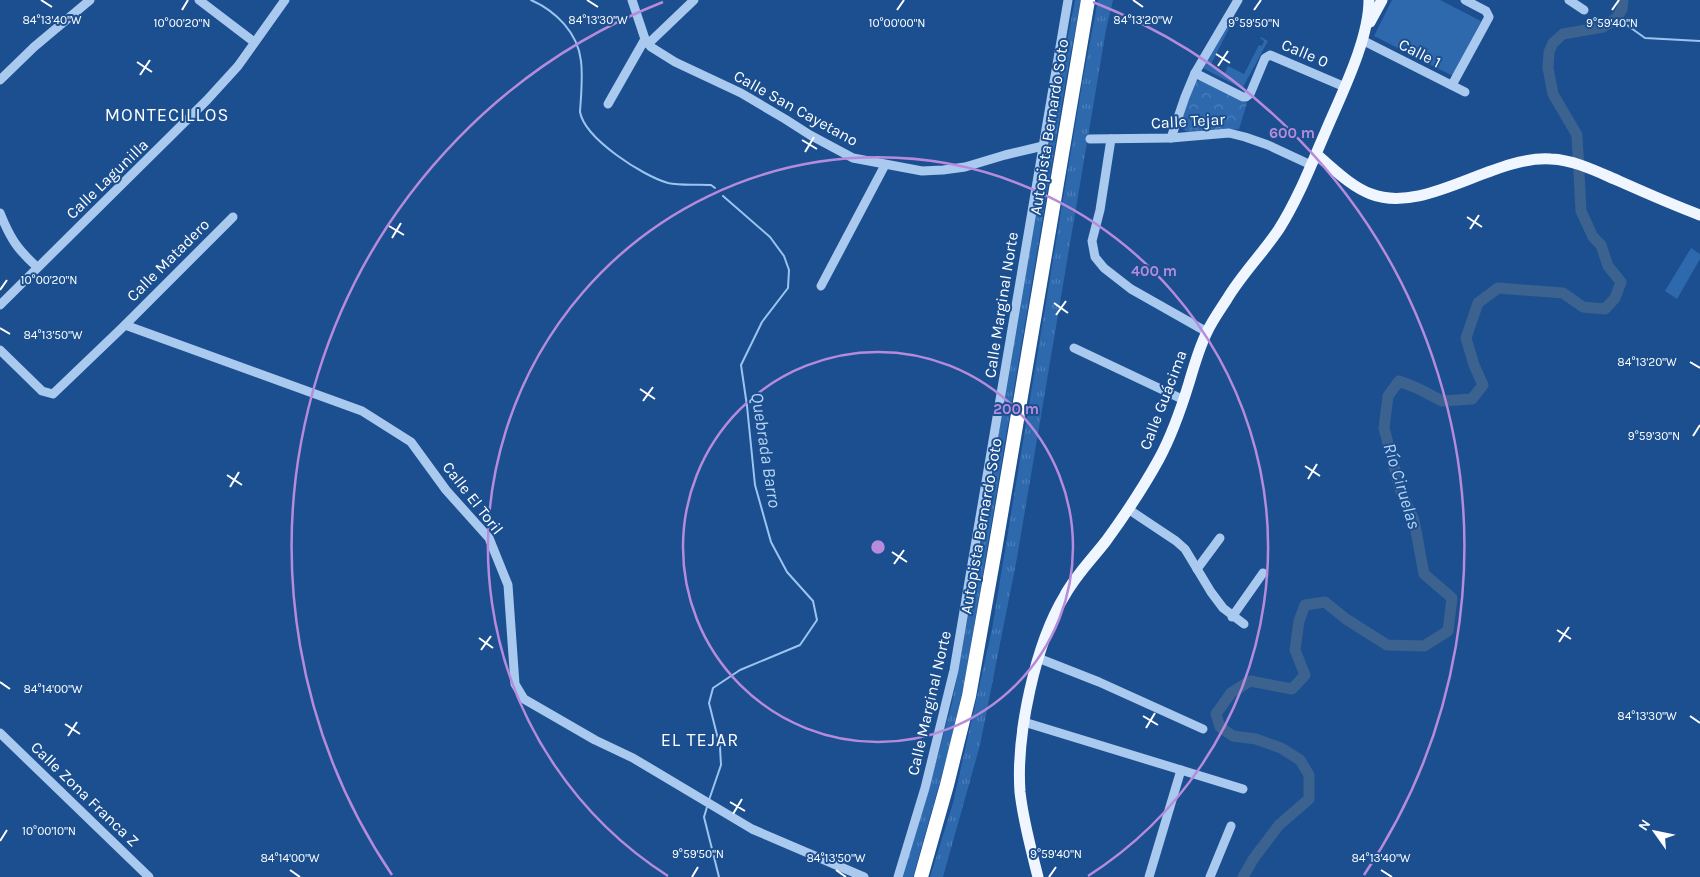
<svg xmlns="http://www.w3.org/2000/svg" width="1700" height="877" font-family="Karla,sans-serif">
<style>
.grass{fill:url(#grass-tufts)}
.forest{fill:url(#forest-crowns)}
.garden{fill:#2e69ad}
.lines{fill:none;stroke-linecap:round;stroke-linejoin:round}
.stream{stroke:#9cc4f0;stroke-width:2}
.river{stroke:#3c6290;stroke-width:11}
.minor{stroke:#a9c9ee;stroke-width:9}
.major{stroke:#f0f6ff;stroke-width:11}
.highway{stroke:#fff;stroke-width:14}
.ticks{fill:none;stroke:#fff;stroke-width:2}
.ring{fill:none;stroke:#b68bdc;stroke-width:2.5}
.labels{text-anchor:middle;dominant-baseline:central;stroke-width:4;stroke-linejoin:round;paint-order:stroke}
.street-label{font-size:16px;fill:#fff;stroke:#1b4f8f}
.neighbourhood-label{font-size:18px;letter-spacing:1px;fill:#fff;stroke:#1b4f8f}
.water-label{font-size:18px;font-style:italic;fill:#b5d3f5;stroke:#1b4f8f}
.ticks-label{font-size:12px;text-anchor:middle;fill:#fff;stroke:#1b4f8f;stroke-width:4;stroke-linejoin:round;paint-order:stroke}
.centre{fill:#b68bdc;stroke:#1b4f8f;stroke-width:2.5}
.ring-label{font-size:15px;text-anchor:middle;font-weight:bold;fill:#b68bdc;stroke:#1b4f8f;stroke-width:4;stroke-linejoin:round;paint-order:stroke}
</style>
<defs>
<pattern id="grass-tufts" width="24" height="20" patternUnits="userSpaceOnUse" patternTransform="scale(1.25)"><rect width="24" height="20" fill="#2e69ad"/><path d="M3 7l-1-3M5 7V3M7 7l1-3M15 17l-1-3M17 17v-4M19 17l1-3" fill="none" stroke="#4d80b9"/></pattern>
<pattern id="forest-crowns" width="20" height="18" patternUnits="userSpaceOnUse" patternTransform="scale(1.25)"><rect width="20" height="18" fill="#2e69ad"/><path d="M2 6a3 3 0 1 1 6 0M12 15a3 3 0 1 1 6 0" fill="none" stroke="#4d80b9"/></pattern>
</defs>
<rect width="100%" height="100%" fill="#1b4f8f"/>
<g class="grass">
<path d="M 1075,0 L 1081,0 L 1067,74 L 965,680 L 948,753 L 913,877 L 902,877 L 927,795 L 952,703 L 990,499 L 1004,398 L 1052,116 Z"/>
<path d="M 1098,0 L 1113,0 L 1106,30 L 1017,558 L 980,745 L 943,877 L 930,877 L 953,803 L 992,629 L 1083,78 Z"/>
</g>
<path class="forest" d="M 1200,80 L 1247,103 L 1239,129 L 1191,132 C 1185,132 1182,129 1180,124 L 1194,82 Z"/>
<g class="garden">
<path d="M 1392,0 L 1440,0 L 1481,21 L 1453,76 L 1374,36 Z"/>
<path d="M 1232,16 L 1246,24 L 1245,27 L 1233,21 L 1210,66 L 1225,73 L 1228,66 L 1244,74 L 1259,45 L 1262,46 L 1264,41 L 1260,38 L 1261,37 L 1268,41 L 1243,87 L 1239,87 L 1203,68 Z"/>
<path d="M 1691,248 L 1700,254 L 1700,259 L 1677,299 L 1665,291 Z"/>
</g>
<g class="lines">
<g class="stream">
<path d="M 531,0 C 556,11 578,33 581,61 C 583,77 581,96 580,112 C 585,139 643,176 668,183 C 681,186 698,184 711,185 L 715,188"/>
<path d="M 1617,18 L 1645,38 L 1700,41"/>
<path d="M 709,800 L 721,765 L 720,747 L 709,703 L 713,688 L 740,670 L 800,645 L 817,620 L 813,601 L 787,572 L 771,542 L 755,485 L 747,406 L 741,365 L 762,322 L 788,288 L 789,270 L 784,256 L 770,237 L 723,196"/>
<path d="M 707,807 L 704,817 L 719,877"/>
</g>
<path class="river" d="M 1243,877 L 1254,858 L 1279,825 L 1309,799 L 1309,775 L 1300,760 L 1281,748 L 1256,739 L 1233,736 L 1220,727 L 1216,714 L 1231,693 L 1250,681 L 1292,689 L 1305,675 L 1295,650 L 1299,621 L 1305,605 L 1325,602 L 1346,619 L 1387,645 L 1424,646 L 1448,631 L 1452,598 L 1424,574 L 1414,520 L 1400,489 L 1384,428 L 1388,396 L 1399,381 L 1417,388 L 1442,401 L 1472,399 L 1483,385 L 1474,365 L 1466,338 L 1478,303 L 1498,288 L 1563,293 L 1583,307 L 1605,309 L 1615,298 L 1621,282 L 1608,266 L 1601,245 L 1593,237 L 1581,211 L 1577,135 L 1553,94 L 1548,68 L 1549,52 L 1553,43 L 1563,34 L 1603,27 L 1617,18 L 1622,9 L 1623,0"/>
<g class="minor">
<path d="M 199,0 L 254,42"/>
<path d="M 632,0 L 645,39 L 651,47 L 675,62 L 741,93 L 785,119 L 810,135 L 853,158 L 922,171 L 943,170 L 965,167 L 1005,155 L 1043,146"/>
<path d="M 1569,0 L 1584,10"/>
<path d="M 1362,40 L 1465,92"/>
<path d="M 648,44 L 694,0"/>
<path d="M 1195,73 L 1243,97 L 1246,97 L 1250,94 L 1265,58 L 1270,55 L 1345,87"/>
<path d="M 0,80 L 34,47 L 90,0"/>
<path d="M 1452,85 L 1489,17 L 1486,11 L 1465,0"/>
<path d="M 608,104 L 645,39"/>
<path d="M 1171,138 L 1185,97 L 1195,73 L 1238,0"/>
<path d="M 1090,139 L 1171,138 L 1229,133 L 1245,137 L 1268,145 L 1311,165"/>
<path d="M 1111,139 L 1100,210 L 1092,241 L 1095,257 L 1104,268 L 1131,289 L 1207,332"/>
<path d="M 0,213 C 10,238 17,249 37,267"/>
<path d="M 821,286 L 885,165"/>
<path d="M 0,305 L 207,100 L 238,66 L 285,0"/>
<path d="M 125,325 L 233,217"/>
<path d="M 1074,348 L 1184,400"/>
<path d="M 0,350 L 42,391 L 53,394 L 125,325 L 362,411 L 411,442 L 446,490 L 489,538 L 508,585 L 515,684 L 524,699 L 595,740 L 633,758 L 752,829 L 864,877"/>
<path d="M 1128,509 L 1176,541 L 1185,549 L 1211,592 L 1223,608 L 1244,624"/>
<path d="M 1197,569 L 1220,538"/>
<path d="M 1232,617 L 1263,573"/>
<path d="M 1038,658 L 1099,682 L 1203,729"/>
<path d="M 1024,722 L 1243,789"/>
<path d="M 0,733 L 149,877"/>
<path d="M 898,877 L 925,788 L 954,670 L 1068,0"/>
<path d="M 1149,877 L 1181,770"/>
<path d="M 1210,877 L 1231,826"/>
</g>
<g class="major">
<path d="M 1370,22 L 1382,0"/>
<path d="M 1316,154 C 1333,168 1350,186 1371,194 C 1425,215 1493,155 1551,159 C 1575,160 1598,172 1619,181 C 1646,193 1673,205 1700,215"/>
<path d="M 1038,877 C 1031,849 1023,820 1020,792 C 1016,735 1035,644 1065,595 C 1076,575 1092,559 1106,541 C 1125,515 1143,488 1159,459 C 1172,435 1181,409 1189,383 C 1194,366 1199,348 1207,332 C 1212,321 1220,310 1227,299 C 1242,274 1263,253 1279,229 C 1298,199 1311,165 1325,133 C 1341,95 1369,40 1369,0"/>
</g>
<path class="highway" d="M 921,877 L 947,785 L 969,696 L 995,550 L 1088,0"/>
</g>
<path class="ticks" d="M 41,0 L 52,7M 587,0 L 598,7M 1133,0 L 1143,7M 182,10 L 188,0M 897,10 L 904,0M 1254,10 L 1261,0M 1612,10 L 1619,0M 1216,54 L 1230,63M 137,62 L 152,72M 1218,66 L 1228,51M 140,75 L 150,60M 802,140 L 817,149M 805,152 L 814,137M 1467,217 L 1482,227M 389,226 L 404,235M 1470,229 L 1479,215M 392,238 L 401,223M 0,290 L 7,280M 1054,303 L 1068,313M 1056,315 L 1066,301M 0,328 L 10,334M 1690,362 L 1700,368M 640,389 L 655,399M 643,401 L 653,387M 1693,436 L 1700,425M 1305,466 L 1320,476M 227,475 L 242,485M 1308,479 L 1317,464M 230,487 L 239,472M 892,552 L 907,562M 894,564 L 904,550M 1557,630 L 1571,639M 479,638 L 493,648M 1559,642 L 1569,627M 481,650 L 491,636M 0,682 L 10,689M 1143,716 L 1158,725M 1690,716 L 1700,723M 65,724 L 80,734M 1146,728 L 1155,713M 68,736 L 77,722M 730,802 L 745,811M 733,814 L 742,799M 0,841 L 7,830M 290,870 L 300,877M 836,870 L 846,877M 1381,870 L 1392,877M 692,877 L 698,867M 1049,877 L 1056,867"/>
<g class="ring">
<circle cx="878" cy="547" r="195"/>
<path d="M668 876A390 390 0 1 1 1088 876"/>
<path d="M392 875A586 586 0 0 1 663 2M1093 2A586 586 0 0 1 1364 875"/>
</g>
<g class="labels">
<g class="street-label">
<text transform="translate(1305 53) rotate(23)">Calle 0</text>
<text transform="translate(1420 53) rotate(27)">Calle 1</text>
<text transform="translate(796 108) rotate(29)">Calle San Cayetano</text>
<text transform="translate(1188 121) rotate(-3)">Calle Tejar</text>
<text transform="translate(1049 127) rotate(-81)">Autopista Bernardo Soto</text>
<text transform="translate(107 179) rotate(-44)">Calle Lagunilla</text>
<text transform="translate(168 260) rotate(-45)">Calle Matadero</text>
<text transform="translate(1001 305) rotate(-81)">Calle Marginal Norte</text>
<text transform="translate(1163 400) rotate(-69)">Calle Guácima</text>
<text transform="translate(473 498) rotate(52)">Calle El Toril</text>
<text transform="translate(981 526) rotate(-80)">Autopista Bernardo Soto</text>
<text transform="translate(929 703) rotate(-77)">Calle Marginal Norte</text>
<text transform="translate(85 794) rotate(44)">Calle Zona Franca Z</text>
</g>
<g class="neighbourhood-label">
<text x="167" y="115">MONTECILLOS</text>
<text x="700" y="740">EL TEJAR</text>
</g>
<g class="water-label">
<text transform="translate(766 450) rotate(81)">Quebrada Barro</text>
<text transform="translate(1402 486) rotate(73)">Río Ciruelas</text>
</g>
</g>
<g class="ticks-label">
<text x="52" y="24">84°13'40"W</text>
<text x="598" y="24">84°13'30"W</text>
<text x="1143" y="24">84°13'20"W</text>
<text x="182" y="27">10°00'20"N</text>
<text x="897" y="27">10°00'00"N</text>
<text x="1254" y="27">9°59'50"N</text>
<text x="1612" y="27">9°59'40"N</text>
<text x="49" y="284">10°00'20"N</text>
<text x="53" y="339">84°13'50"W</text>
<text x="1647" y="366">84°13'20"W</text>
<text x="1654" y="440">9°59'30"N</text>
<text x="53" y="693">84°14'00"W</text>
<text x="1647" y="720">84°13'30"W</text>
<text x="49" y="835">10°00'10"N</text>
<text x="698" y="858">9°59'50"N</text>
<text x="1056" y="858">9°59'40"N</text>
<text x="290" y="862">84°14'00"W</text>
<text x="836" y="862">84°13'50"W</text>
<text x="1381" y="862">84°13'40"W</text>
</g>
<circle cx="878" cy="547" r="8" class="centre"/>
<g class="ring-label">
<text x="1292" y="138">600 m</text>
<text x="1154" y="276">400 m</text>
<text x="1016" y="414">200 m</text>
</g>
<g transform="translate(1655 832) rotate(303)" stroke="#1b4f8f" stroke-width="4" paint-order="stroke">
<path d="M0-4L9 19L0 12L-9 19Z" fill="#ffffff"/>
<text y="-8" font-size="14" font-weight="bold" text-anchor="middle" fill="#ffffff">N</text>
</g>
</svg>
